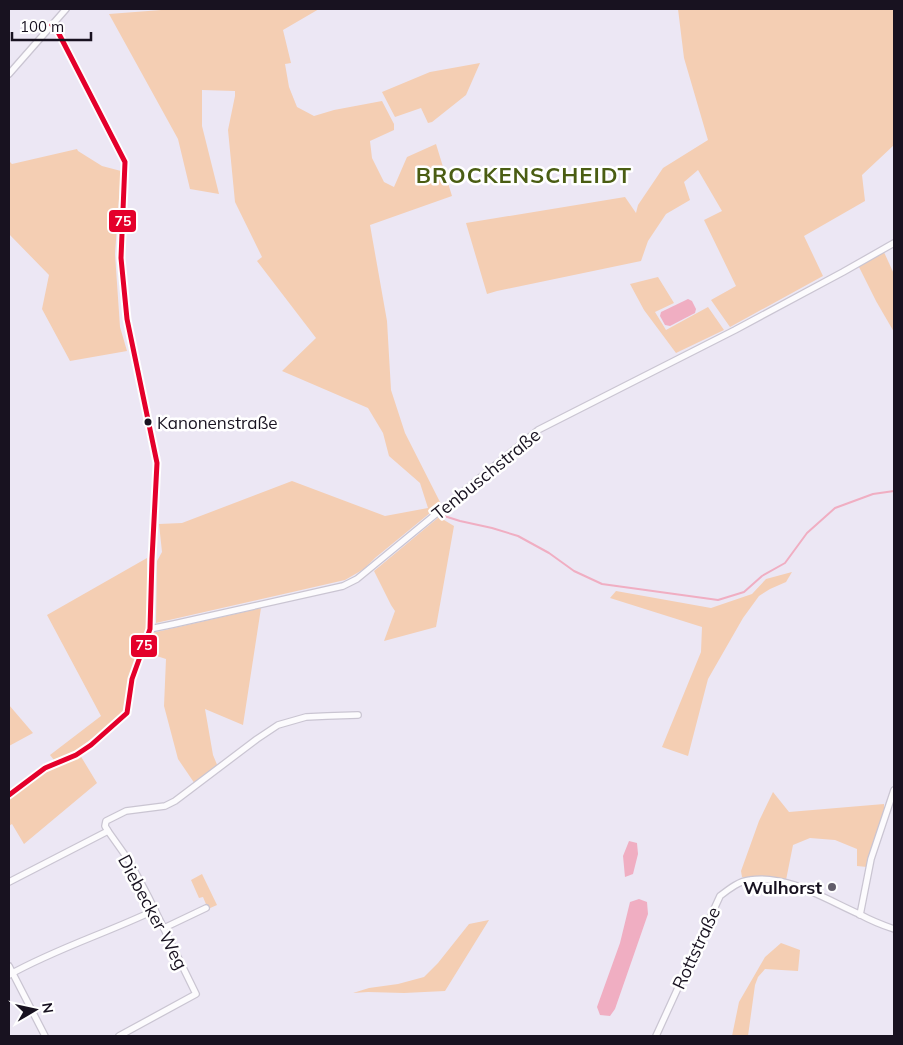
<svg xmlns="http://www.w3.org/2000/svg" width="903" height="1045" font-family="Mulish,sans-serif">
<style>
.green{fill:#f4ceb3}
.water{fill:#f0aec2}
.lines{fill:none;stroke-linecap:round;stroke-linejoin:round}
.stream{stroke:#f0aec2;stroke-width:2}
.minor-casing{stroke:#cac5d2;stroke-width:8}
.minor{stroke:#fcfbfd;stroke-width:5.5}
.bus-1-casing{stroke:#fff;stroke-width:9}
.bus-1{stroke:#e4002b;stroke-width:5}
.bus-dot{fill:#181220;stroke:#fff;stroke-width:2}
.poi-dot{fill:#625d6a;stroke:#fff;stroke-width:2}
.labels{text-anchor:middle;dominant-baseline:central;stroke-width:5;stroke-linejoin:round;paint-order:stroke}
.bus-label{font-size:17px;fill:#181220;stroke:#fff;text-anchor:start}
.street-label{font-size:18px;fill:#181220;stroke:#fff}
.poi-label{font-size:18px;font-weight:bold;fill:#181220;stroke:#fff;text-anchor:end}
.district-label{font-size:22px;font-weight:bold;letter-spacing:1px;fill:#4a5d13;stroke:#fff}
.line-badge{stroke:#fff;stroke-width:2}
.badge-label{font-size:14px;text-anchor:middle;font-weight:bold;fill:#fff}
</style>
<rect width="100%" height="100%" fill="#ece7f4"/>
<g class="green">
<path d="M 162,9 L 319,9 L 283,30 L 291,63 L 285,64 L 289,87 L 297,107 L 314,116 L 334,110 L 382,101 L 394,124 L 394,130 L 370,141 L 372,158 L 384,182 L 394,187 L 407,157 L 436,144 L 452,196 L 370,225 L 387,321 L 391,390 L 405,433 L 441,504 L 375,558 L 364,569 L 345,580 L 156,623 L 157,561 L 162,552 L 159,524 L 182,523 L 292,481 L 385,516 L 428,508 L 420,483 L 389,456 L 383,433 L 368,408 L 282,371 L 316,338 L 257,261 L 262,257 L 235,202 L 228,130 L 235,96 L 235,91 L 202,90 L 202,126 L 219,194 L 190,189 L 178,139 L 109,14 L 161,10 Z"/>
<path d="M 678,9 L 894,9 L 894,145 L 862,175 L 865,201 L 804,236 L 823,276 L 730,327 L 711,300 L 736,286 L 704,220 L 722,211 L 698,170 L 684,182 L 690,200 L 666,214 L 648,241 L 641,261 L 497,291 L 487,294 L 466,223 L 625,197 L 636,213 L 638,205 L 663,168 L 708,140 L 684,58 Z"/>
<path d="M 480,63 L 466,95 L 432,122 L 428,123 L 421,108 L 395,117 L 382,92 L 430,72 Z"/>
<path d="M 77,149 L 78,151 L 102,166 L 121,171 L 115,254 L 120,327 L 127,351 L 70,361 L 42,309 L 49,275 L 9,234 L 9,161 L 12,164 Z"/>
<path d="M 883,250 L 894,274 L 894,332 L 876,301 L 858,265 Z"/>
<path d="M 658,277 L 674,303 L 655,312 L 666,330 L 708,307 L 724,330 L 676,353 L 644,310 L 630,284 Z"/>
<path d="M 439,517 L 454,526 L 436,627 L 384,641 L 395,611 L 391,605 L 374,571 Z"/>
<path d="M 147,558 L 147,629 L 128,683 L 122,715 L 77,750 L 54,760 L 50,755 L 101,716 L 47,615 Z"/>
<path d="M 792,572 L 786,582 L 770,589 L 759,596 L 743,618 L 708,679 L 688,756 L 662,747 L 701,652 L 702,627 L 610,598 L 616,591 L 711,608 L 752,594 L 766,579 Z"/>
<path d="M 261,608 L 243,725 L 205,709 L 213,755 L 218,767 L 195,784 L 178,759 L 164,706 L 166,659 L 144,652 L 152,633 Z"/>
<path d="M 9,705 L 33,733 L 9,746 Z"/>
<path d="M 80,755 L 97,783 L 24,844 L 12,824 L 9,826 L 9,798 L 48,770 Z"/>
<path d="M 773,792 L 789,812 L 884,804 L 884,811 L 867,867 L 857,866 L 857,849 L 835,840 L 810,838 L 793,845 L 786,880 L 746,879 L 742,877 L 741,871 L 759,821 Z"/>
<path d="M 202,874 L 217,905 L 208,909 L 203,897 L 199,898 L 191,880 Z"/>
<path d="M 489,920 L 445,991 L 404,993 L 368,992 L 353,993 L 369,988 L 398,984 L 424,977 L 438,963 L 469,924 Z"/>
<path d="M 781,943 L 800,950 L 798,971 L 765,969 L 758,977 L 755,985 L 748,1036 L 732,1036 L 739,1002 L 765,957 Z"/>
</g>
<g class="water">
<path d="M 688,299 L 692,301 L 696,309 L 695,313 L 670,326 L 665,325 L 660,316 L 661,312 Z"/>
<path d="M 629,841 L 637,843 L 638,854 L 633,874 L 625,877 L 623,856 Z"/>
<path d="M 639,899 L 647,902 L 648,914 L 615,1009 L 610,1016 L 600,1015 L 597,1007 L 620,943 L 630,902 Z"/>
</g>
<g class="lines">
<path class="stream" d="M 441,515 L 460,521 L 492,528 L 518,536 L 549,553 L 574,571 L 602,584 L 718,600 L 744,592 L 762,576 L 785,563 L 807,533 L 835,508 L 873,494 L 894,491"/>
<defs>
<g id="minor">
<path d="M 9,74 L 66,9"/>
<path d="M 150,629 L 174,624 L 343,586 L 357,579 L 538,430 L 735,330 L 843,272 L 894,243"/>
<path d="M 9,795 L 45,768 L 76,755 L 91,745 L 127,713 L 132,679 L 150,629 L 152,559 L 157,463 L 127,319 L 121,258 L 125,162 L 58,32 L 52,25"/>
<path d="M 9,882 L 108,831"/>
<path d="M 860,915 L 871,859 L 894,790"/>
<path d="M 164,928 L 206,908"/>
<path d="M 9,966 L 45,1036"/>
<path d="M 9,975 C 55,949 107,933 155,910"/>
<path d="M 119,1036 L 196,994 L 148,896 L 130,862 L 108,831 L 105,826 L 106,821 L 126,811 L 165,806 L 175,801 L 257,739 L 278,725 L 306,717 L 327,716 L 358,715"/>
<path d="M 656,1036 L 720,896 C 729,889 739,881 750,880 C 787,874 827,900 859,914 C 870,920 882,925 894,929"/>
</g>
</defs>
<use href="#minor" class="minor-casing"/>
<use href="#minor" class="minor"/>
<defs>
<path id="bus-1" d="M 9,795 L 45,768 L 76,755 L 91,745 L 127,713 L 132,679 L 150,629 L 152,559 L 157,463 L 127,319 L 121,258 L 125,162 L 58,32 L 52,25"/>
</defs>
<use href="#bus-1" class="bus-1-casing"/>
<use href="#bus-1" class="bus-1"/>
</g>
<circle class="bus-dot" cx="148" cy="422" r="4.5"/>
<circle class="poi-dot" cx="832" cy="887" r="5"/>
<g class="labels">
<g class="bus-label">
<text x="157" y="422">Kanonenstraße</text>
</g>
<g class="street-label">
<text transform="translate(486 474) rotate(-39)">Tenbuschstraße</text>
<text transform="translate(153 912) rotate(62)">Diebecker Weg</text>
<text transform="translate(696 948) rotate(-65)">Rottstraße</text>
</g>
<g class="poi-label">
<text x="822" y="887">Wulhorst</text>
</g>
<g class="district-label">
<text x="524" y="175">BROCKENSCHEIDT</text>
</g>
</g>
<g class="line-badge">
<rect x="108" y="209" width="29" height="24" rx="5" fill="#e4002b"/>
<rect x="130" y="634" width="28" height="24" rx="5" fill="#e4002b"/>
</g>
<g class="badge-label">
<text x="123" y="226">75</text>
<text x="144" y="650">75</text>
</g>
<rect width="903" height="1045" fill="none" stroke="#181220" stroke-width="20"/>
<g transform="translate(35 1010) rotate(81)" stroke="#ffffff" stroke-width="4" paint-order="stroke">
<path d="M0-4L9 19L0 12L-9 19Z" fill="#181220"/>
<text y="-8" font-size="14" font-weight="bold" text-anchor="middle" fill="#181220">N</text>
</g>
<path d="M12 32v8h79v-8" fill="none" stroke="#181220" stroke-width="2.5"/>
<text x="20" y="32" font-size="15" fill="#181220" stroke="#ffffff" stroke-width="4" paint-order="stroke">100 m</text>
</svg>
